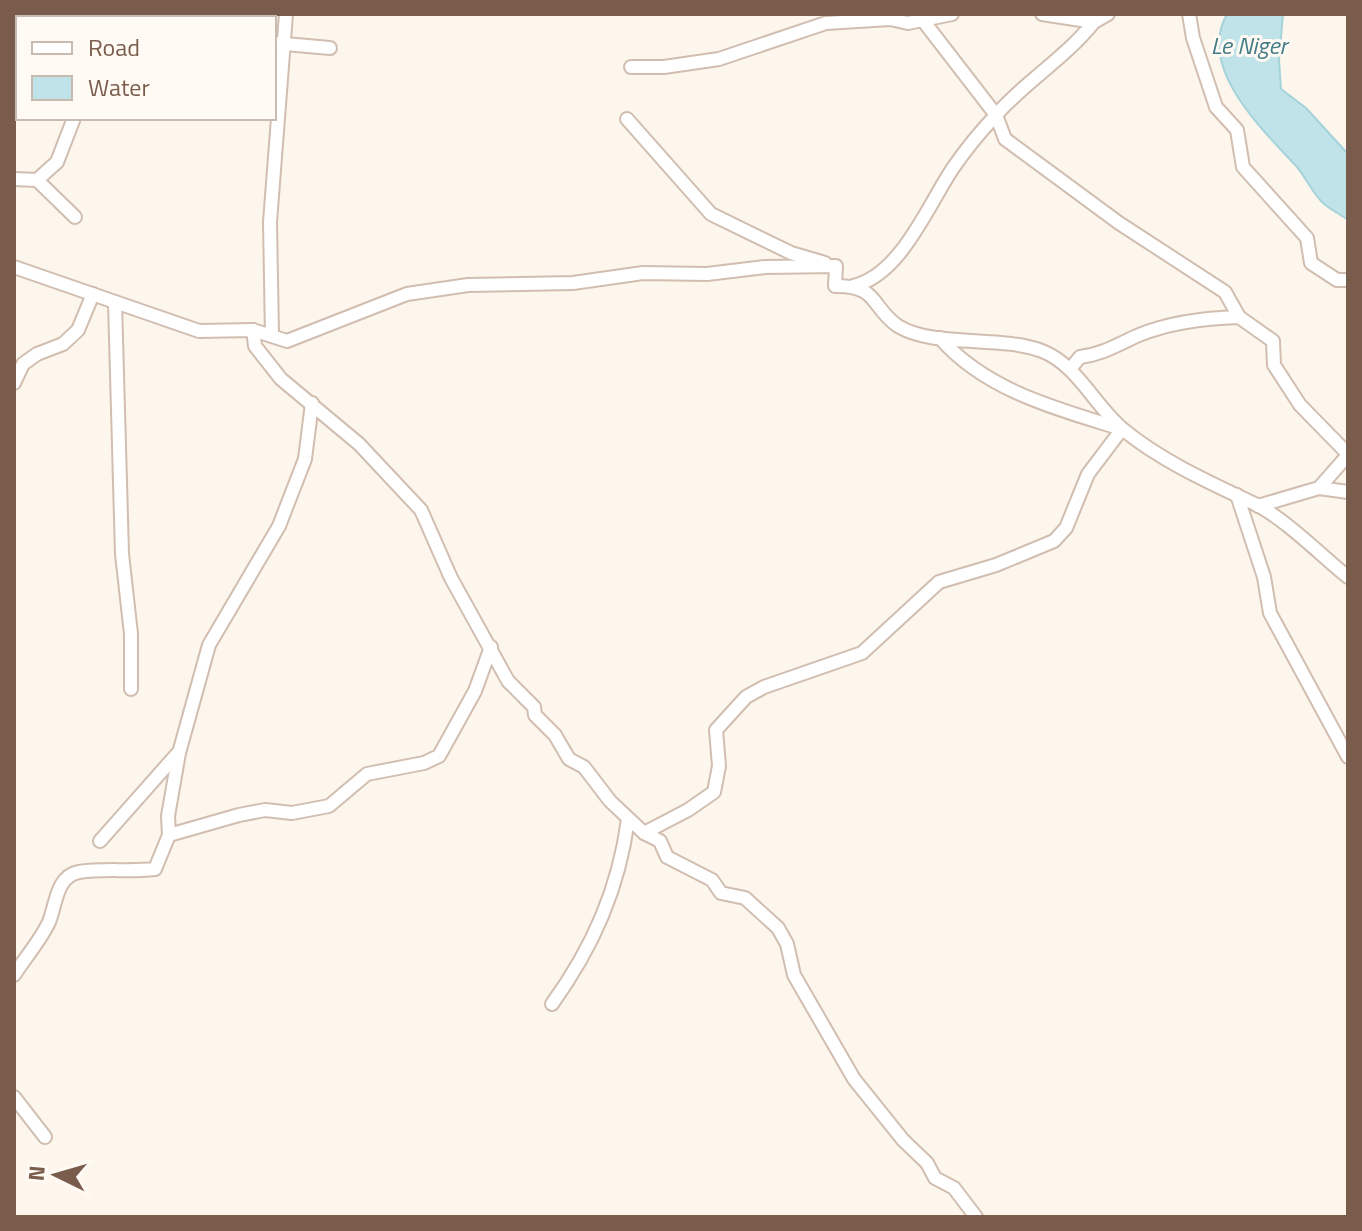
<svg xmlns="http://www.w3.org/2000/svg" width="1362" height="1231" font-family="'Titillium Web',sans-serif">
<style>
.water{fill:#bfe3e8;stroke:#a5d3da;stroke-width:2}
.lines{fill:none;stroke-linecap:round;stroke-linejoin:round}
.street-casing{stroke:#d1beb0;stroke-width:16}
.street{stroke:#fff;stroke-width:12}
.labels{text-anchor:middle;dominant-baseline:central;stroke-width:6;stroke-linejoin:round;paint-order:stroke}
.water-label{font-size:24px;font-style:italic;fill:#437c86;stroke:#fffaf3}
</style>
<rect width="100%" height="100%" fill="#fdf6ec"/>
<path class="water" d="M 1227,14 L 1283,14 L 1279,60 L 1281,89 L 1306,108 L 1348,154 L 1348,220 C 1340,214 1329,209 1322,202 C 1312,192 1306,178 1297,167 C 1264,131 1196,68 1227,14 Z"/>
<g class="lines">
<defs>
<g id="street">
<path d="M 90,14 L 93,18"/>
<path d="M 918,14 L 996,115 L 1005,139 L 1119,223 L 1225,292 L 1239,317"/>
<path d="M 1042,14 L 1094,22 L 1108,14"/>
<path d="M 1189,14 L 1193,38 L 1216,107 L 1237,130 L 1243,167 L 1307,238 L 1311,263 L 1337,280 L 1348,280"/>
<path d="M 117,18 L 118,14"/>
<path d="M 274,43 L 330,48"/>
<path d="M 631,67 L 664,67 L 719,59 L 826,23 L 890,19 L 908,23 L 952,14"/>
<path d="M 627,119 L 711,214 L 791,253 L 825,263"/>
<path d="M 14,179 L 37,180 L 75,217"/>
<path d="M 37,180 L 57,162 L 74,118"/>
<path d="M 14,267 L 199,331 L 253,330 L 287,341 L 407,294 L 468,285 L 573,283 L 643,273 L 707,274 L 765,267 L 836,266 L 835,286 C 879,285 871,308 898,326 C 933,348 1000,335 1042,351 C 1078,365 1095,407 1125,431 C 1163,462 1213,484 1257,505 C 1285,519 1323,557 1348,577"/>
<path d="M 853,286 C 901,275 928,205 953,168 C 966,149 981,131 996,115 C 1026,81 1065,58 1094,22 L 1088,14"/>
<path d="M 115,302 L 122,554 L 131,634 L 131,689"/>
<path d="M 253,330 L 255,346 L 281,379 L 359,444 L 421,510 L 451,578 L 508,681 L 534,707 L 535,715 L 555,735 L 569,759 L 584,767 L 610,801 L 644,833 L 660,841 L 667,857 L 712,880 L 721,893 L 745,898 L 778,928 L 787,944 L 794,975 L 854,1079 L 903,1140 L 927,1163 L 935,1178 L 954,1188 L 976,1217"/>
<path d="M 272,336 L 270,222 L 286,14"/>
<path d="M 1070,369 L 1080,357 C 1104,354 1118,344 1139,335 C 1171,322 1204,318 1239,317 L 1273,341 L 1274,365 L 1300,405 L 1348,454"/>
<path d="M 14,383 L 23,364 L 37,354 L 63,344 L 78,330 L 93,294"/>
<path d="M 1319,488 L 1348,455"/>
<path d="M 1237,495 L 1264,577 L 1270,613 L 1348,757"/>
<path d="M 1258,506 L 1319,488 L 1348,492"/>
<path d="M 644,833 L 688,810 L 714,792 L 719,766 L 716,730 L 746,697 L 764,687 L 862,653 L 939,582 L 996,565 L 1054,541 L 1066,528 L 1088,474 L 1122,429 C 1058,409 986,391 940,338"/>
<path d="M 169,835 L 239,815 L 265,810 L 292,813 L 329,806 L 367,774 L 424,763 L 439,756 L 475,691 L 491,647"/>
<path d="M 100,841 L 177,754"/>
<path d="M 14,975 C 25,958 40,941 49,922 C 56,905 56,876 79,872 C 104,868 130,872 155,869 L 169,835 L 168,816 L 179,753 L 209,645 L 279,526 L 305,459 L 312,403"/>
<path d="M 552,1004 C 593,947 619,888 628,819"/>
<path d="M 14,1097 L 45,1137"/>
</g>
</defs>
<use href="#street" class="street-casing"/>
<use href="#street" class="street"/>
</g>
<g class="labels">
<g class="water-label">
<text x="1249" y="45">Le Niger</text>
</g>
</g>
<rect width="1362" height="1231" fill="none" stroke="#7a5c4d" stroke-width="32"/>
<rect x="16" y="16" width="260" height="104" fill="#fffaf3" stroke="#cabbb1" stroke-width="2"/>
<rect x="32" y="42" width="40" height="12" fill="#ffffff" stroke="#cabbb1" stroke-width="2"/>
<text x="88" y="56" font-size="24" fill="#7a5c4d">Road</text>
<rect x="32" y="76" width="40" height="24" fill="#bfe3e8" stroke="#cabbb1" stroke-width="2"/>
<text x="88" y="96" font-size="24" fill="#7a5c4d">Water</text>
<g transform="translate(56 1175) rotate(275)" stroke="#fffaf3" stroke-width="6" paint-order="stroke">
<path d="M0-6L14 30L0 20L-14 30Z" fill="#7a5c4d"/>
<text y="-12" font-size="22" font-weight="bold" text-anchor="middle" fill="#7a5c4d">N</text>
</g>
</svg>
